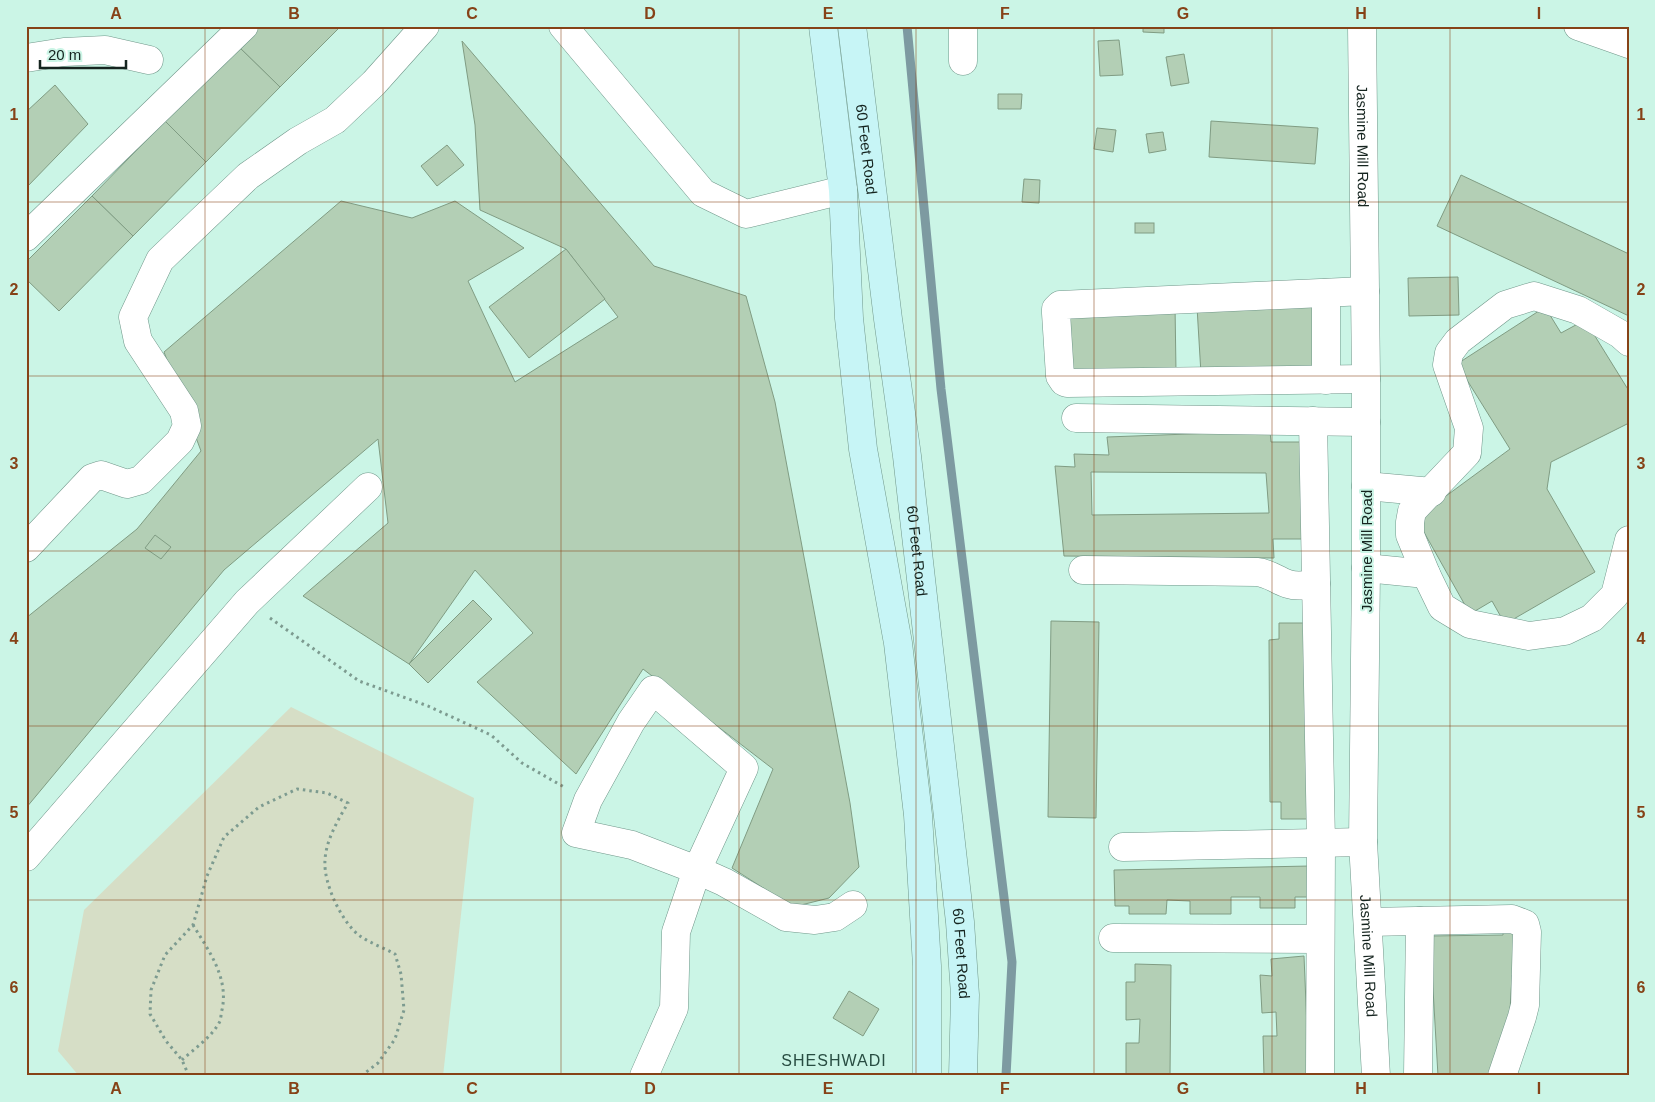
<svg xmlns="http://www.w3.org/2000/svg" width="1655" height="1102" font-family="Arial,sans-serif">
<style>
.green{fill:#d6dec6}
.lines{fill:none;stroke-linecap:round;stroke-linejoin:round}
.stream{stroke:#7d9aa1;stroke-width:9}
.building{fill:#b3cfb5;stroke:#809c83;fill-rule:evenodd}
.street-casing{stroke:#70978a;stroke-width:29}
.secondary-casing{stroke:#70978a;stroke-width:29}
.path{stroke:#7d9b90;stroke-width:3;stroke-dasharray:2.5 4;stroke-linecap:butt}
.street{stroke:#fff;stroke-width:28}
.secondary{stroke:#c7f5f6;stroke-width:28}
.grid{fill:none;stroke:#864217;stroke-width:1;stroke-opacity:0.55}
.labels{text-anchor:middle;dominant-baseline:central;stroke-width:4;stroke-linejoin:round;paint-order:stroke}
.street-label{font-size:15px;fill:#15241f;stroke:#cbf5e6}
.neighbourhood-label{font-size:16px;letter-spacing:1px;fill:#284d42;stroke:#cbf5e6}
.neatline{fill:none;stroke:#864217;stroke-width:2}
.grid-label{font-size:16px;text-anchor:middle;font-weight:bold;fill:#864217}
</style>
<rect width="100%" height="100%" fill="#cbf5e6"/>
<path class="green" d="M 291,707 L 474,798 L 443,1076 L 79,1076 L 58,1051 L 84,910 Z"/>
<g class="lines">
<path class="stream" d="M 907,26 L 941,389 L 1012,962 L 1006,1076"/>
</g>
<g class="building">
<path d="M 260,26 L 341,26 L 280,87 L 239,47 Z"/>
<path d="M 1143,26 L 1164,26 L 1164,33 L 1143,32 Z"/>
<path d="M 1119,40 L 1123,75 L 1100,76 L 1098,41 Z"/>
<path d="M 462,41 L 654,266 L 746,296 L 775,402 L 850,803 L 859,867 L 829,898 L 793,907 L 732,868 L 773,769 L 643,669 L 576,774 L 477,682 L 533,633 L 475,570 L 409,664 L 303,596 L 388,523 L 378,439 L 224,570 L 26,808 L 26,618 L 137,529 L 201,451 L 164,352 L 341,201 L 412,218 L 455,201 L 524,248 L 468,281 L 515,382 L 618,317 L 566,249 L 480,210 L 475,125 Z"/>
<path d="M 239,47 L 280,87 L 206,162 L 165,121 Z"/>
<path d="M 1184,54 L 1189,83 L 1171,86 L 1166,57 Z"/>
<path d="M 55,85 L 88,124 L 26,188 L 26,112 Z"/>
<path d="M 998,94 L 1022,94 L 1021,109 L 998,109 Z"/>
<path d="M 165,121 L 206,162 L 133,236 L 92,196 Z"/>
<path d="M 1211,121 L 1318,128 L 1315,164 L 1209,157 Z"/>
<path d="M 1097,128 L 1116,130 L 1113,152 L 1094,149 Z"/>
<path d="M 1163,132 L 1166,150 L 1149,153 L 1146,134 Z"/>
<path d="M 447,145 L 464,165 L 437,186 L 421,166 Z"/>
<path d="M 1461,175 L 1629,254 L 1629,316 L 1437,226 Z"/>
<path d="M 1024,179 L 1040,180 L 1039,203 L 1022,202 Z"/>
<path d="M 92,196 L 133,236 L 59,311 L 26,279 L 26,262 Z"/>
<rect x="1135" y="223" width="19" height="10"/>
<path d="M 566,249 L 605,299 L 529,358 L 489,307 Z"/>
<path d="M 1458,277 L 1459,315 L 1409,316 L 1408,278 Z"/>
<path d="M 1320,303 L 1322,373 L 1201,374 L 1197,307 Z"/>
<path d="M 1175,305 L 1176,372 L 1064,375 L 1062,315 Z"/>
<path d="M 1545,307 L 1561,333 L 1585,320 L 1629,391 L 1629,423 L 1551,462 L 1547,489 L 1595,572 L 1505,624 L 1492,601 L 1470,614 L 1416,518 L 1510,449 L 1457,364 Z"/>
<path d="M 1270,431 L 1271,442 L 1301,442 L 1302,539 L 1273,539 L 1274,558 L 1064,556 L 1055,466 L 1075,467 L 1074,454 L 1109,455 L 1107,437 ZM 1091,472 L 1266,473 L 1269,513 L 1092,515 Z"/>
<path d="M 155,535 L 171,547 L 161,559 L 145,548 Z"/>
<path d="M 473,600 L 492,619 L 428,683 L 409,664 Z"/>
<path d="M 1051,621 L 1099,622 L 1096,818 L 1048,817 Z"/>
<path d="M 1279,623 L 1312,623 L 1313,819 L 1281,819 L 1281,802 L 1270,802 L 1269,640 L 1279,639 Z"/>
<path d="M 1310,866 L 1310,897 L 1295,897 L 1295,908 L 1260,908 L 1260,897 L 1231,897 L 1231,914 L 1190,914 L 1190,901 L 1167,900 L 1166,914 L 1129,914 L 1129,906 L 1115,906 L 1114,870 Z"/>
<path d="M 1503,929 L 1520,929 L 1520,974 L 1512,975 L 1510,1011 L 1493,1076 L 1438,1076 L 1430,936 L 1503,935 Z"/>
<path d="M 1304,956 L 1309,1076 L 1264,1076 L 1263,1036 L 1277,1036 L 1276,1012 L 1262,1013 L 1260,975 L 1272,976 L 1271,959 Z"/>
<path d="M 1135,964 L 1171,965 L 1170,1076 L 1126,1076 L 1126,1043 L 1139,1043 L 1140,1019 L 1126,1020 L 1126,982 L 1135,982 Z"/>
<path d="M 849,991 L 879,1009 L 863,1036 L 833,1018 Z"/>
</g>
<g class="lines">
<defs>
<g id="street">
<path d="M 563,26 L 703,193 L 746,214 L 843,190"/>
<path d="M 963,26 L 963,61"/>
<path id="s1" d="M 1362,26 L 1366,379 L 1366,568 L 1363,842 L 1376,1076"/>
<path d="M 1578,26 L 1629,44"/>
<path d="M 26,58 L 64,52 L 105,50 L 149,60"/>
<path d="M 26,237 L 244,26"/>
<path d="M 1365,291 L 1060,305 L 1056,309 L 1056,313 L 1060,376 L 1064,382 L 1067,383 L 1366,379"/>
<path d="M 1629,342 L 1620,334 L 1578,310 L 1534,296 L 1505,305 L 1458,341 L 1449,353 L 1447,365 L 1469,428 L 1467,453 L 1412,511 L 1410,522 L 1410,535 L 1426,574 L 1442,607 L 1470,624 L 1529,636 L 1565,631 L 1592,618 L 1615,595 L 1629,540"/>
<path d="M 1326,380 L 1326,293"/>
<path d="M 1076,418 L 1366,422"/>
<path d="M 1313,421 L 1321,843 L 1320,1076"/>
<path d="M 1366,486 L 1432,492"/>
<path d="M 26,548 L 92,478 L 101,475 L 127,484 L 141,480 L 180,441 L 187,426 L 184,411 L 138,341 L 133,317 L 160,260 L 248,176 L 298,141 L 335,120 L 374,83 L 425,26"/>
<path d="M 1366,568 L 1426,574"/>
<path d="M 1083,570 L 1257,572 C 1269,573 1276,580 1288,584 C 1297,587 1307,585 1316,584"/>
<path d="M 1123,847 L 1363,842"/>
<path d="M 26,857 L 247,602 L 368,487"/>
<path d="M 1368,922 L 1512,919 L 1525,924 L 1527,932 L 1525,1005 L 1522,1017 L 1502,1076"/>
<path d="M 1113,938 L 1320,939"/>
<path d="M 644,1076 L 674,1008 L 676,932 L 697,870 L 744,768 L 653,690 L 631,722 L 588,800 L 576,833 L 632,845 L 697,870 L 724,882 L 786,917 L 815,920 L 835,917 L 853,905"/>
<path d="M 1418,1076 L 1420,921"/>
</g>
<g id="secondary">
<path d="M 823,26 L 843,190 L 849,318 L 863,449 L 898,643 L 918,815 L 927,966 L 927,1076"/>
<path id="s2" d="M 852,26 L 888,319 L 907,456 L 960,922 L 965,995 L 963,1076"/>
</g>
</defs>
<use href="#street" class="street-casing"/>
<use href="#secondary" class="secondary-casing"/>
<g class="path">
<path d="M 270,618 L 359,681 L 428,706 L 491,735 L 522,763 L 564,787"/>
<path d="M 182,1060 C 194,1049 213,1036 220,1021 C 221,1018 221,1013 222,1010 C 229,978 209,951 193,925"/>
<path d="M 189,1076 L 182,1060 L 166,1041 L 150,1014 L 151,990 L 165,955 L 193,925 L 207,876 L 224,837 L 259,807 L 297,789 L 327,793 L 348,803 C 338,820 326,840 325,860 C 323,883 342,923 360,936 C 370,943 384,948 395,954 L 401,974 L 404,1010 L 395,1039 L 378,1063 L 361,1076"/>
</g>
<use href="#street" class="street"/>
<use href="#secondary" class="secondary"/>
</g>
<path class="grid" d="M 205,26 L 205,1076M 383,26 L 383,1076M 561,26 L 561,1076M 739,26 L 739,1076M 916,26 L 916,1076M 1094,26 L 1094,1076M 1272,26 L 1272,1076M 1450,26 L 1450,1076M 26,202 L 1629,202M 26,376 L 1629,376M 26,551 L 1629,551M 26,726 L 1629,726M 26,900 L 1629,900"/>
<g class="labels">
<g class="street-label">
<text stroke="none"><textPath href="#s1" startOffset="120">Jasmine Mill Road</textPath></text>
<text stroke="none"><textPath href="#s2" startOffset="124">60 Feet Road</textPath></text>
<text stroke="none"><textPath href="#s2" startOffset="529">60 Feet Road</textPath></text>
<text transform="translate(1366 551) rotate(-90)">Jasmine Mill Road</text>
<text stroke="none"><textPath href="#s2" startOffset="934">60 Feet Road</textPath></text>
<text stroke="none"><textPath href="#s1" startOffset="930">Jasmine Mill Road</textPath></text>
</g>
<g class="neighbourhood-label">
<text x="834" y="1060">SHESHWADI</text>
</g>
</g>
<rect width="1655" height="1102" fill="none" stroke="#cbf5e6" stroke-width="55"/>
<path d="M40 60v8h86v-8" fill="none" stroke="#15241f" stroke-width="2.5"/>
<text x="48" y="60" font-size="15" fill="#15241f" stroke="#cbf5e6" stroke-width="4" paint-order="stroke">20 m</text>
<rect x="28" y="28" width="1600" height="1046" class="neatline"/>
<g class="grid-label">
<text x="116" y="19">A</text>
<text x="294" y="19">B</text>
<text x="472" y="19">C</text>
<text x="650" y="19">D</text>
<text x="828" y="19">E</text>
<text x="1005" y="19">F</text>
<text x="1183" y="19">G</text>
<text x="1361" y="19">H</text>
<text x="1539" y="19">I</text>
<text x="14" y="120">1</text>
<text x="1641" y="120">1</text>
<text x="14" y="295">2</text>
<text x="1641" y="295">2</text>
<text x="14" y="469">3</text>
<text x="1641" y="469">3</text>
<text x="14" y="644">4</text>
<text x="1641" y="644">4</text>
<text x="14" y="818">5</text>
<text x="1641" y="818">5</text>
<text x="14" y="993">6</text>
<text x="1641" y="993">6</text>
<text x="116" y="1094">A</text>
<text x="294" y="1094">B</text>
<text x="472" y="1094">C</text>
<text x="650" y="1094">D</text>
<text x="828" y="1094">E</text>
<text x="1005" y="1094">F</text>
<text x="1183" y="1094">G</text>
<text x="1361" y="1094">H</text>
<text x="1539" y="1094">I</text>
</g>
</svg>
